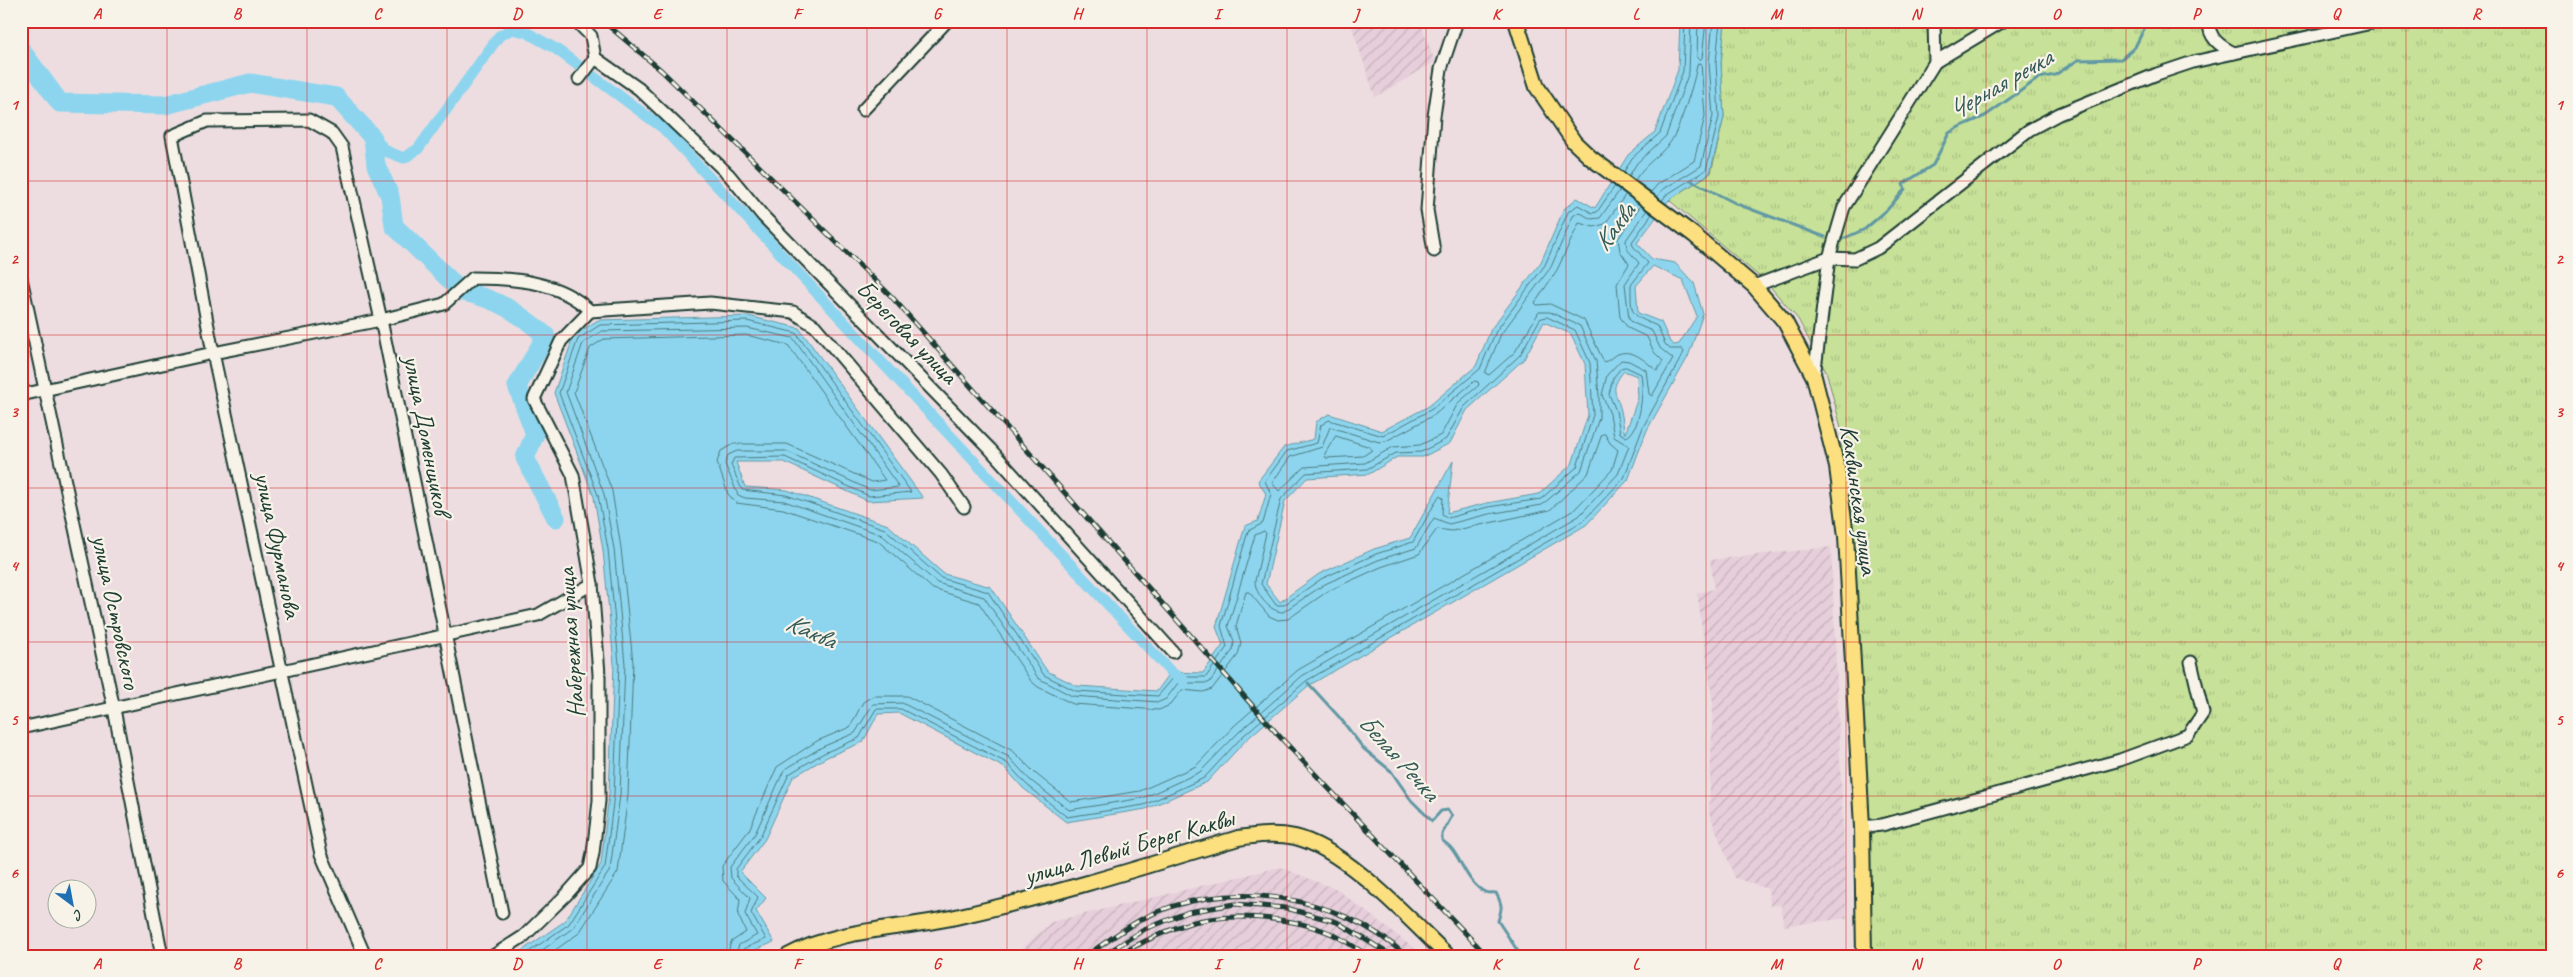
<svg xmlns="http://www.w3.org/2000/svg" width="2573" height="977" font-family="Caveat,sans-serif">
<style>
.industrial{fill:url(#industrial-furrows)}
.grass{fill:url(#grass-tufts);stroke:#738f66}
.water{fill:#8dd5ee;stroke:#6198a4;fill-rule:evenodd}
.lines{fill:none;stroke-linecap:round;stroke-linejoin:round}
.shore{stroke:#4b7a7e;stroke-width:1}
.stream{stroke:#6198a4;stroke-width:3}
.canal{stroke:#8dd5ee;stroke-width:11}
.river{stroke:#8dd5ee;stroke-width:19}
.minor-casing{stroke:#1f3d34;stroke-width:15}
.major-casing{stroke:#1f3d34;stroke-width:18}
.minor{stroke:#f7f3e8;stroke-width:11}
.major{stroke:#fce080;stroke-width:14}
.rail-casing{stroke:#1f3d34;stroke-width:5}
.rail{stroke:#f7f3e8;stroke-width:3;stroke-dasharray:9;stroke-linecap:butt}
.grid{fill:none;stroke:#d62828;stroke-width:1;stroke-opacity:0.55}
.labels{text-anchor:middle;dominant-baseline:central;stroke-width:4.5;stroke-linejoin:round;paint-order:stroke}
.street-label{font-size:25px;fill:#1f3d34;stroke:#f7f3e8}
.water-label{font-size:26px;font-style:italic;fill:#355b59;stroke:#f7f3e8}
.neatline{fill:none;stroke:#d62828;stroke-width:2}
.grid-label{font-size:16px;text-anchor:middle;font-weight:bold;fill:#d62828}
</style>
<defs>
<pattern id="industrial-furrows" width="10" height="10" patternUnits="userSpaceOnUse" patternTransform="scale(1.25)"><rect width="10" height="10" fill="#e6ceda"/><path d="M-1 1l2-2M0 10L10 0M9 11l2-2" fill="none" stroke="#c5b2bc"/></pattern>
<pattern id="grass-tufts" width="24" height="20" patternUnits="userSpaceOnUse" patternTransform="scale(1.25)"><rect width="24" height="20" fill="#c7e198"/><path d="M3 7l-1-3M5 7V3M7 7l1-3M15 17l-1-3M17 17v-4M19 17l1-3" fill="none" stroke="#aac284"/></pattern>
</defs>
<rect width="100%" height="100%" fill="#eddde0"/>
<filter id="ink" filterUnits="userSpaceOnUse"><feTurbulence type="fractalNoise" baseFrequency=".02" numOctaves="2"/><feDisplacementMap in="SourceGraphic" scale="10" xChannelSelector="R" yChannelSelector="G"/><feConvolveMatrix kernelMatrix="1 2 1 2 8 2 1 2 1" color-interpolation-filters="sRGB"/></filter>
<g filter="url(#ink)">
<g class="industrial">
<path d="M 1350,21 L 1420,21 L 1435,62 L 1375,97 Z"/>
<path d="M 1831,547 L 1847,918 L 1784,926 L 1781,905 L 1770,906 L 1768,889 L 1735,878 L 1709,813 L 1713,704 L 1697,593 L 1714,589 L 1710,560 Z"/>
<path d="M 1280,867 L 1338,890 L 1424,956 L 1014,956 L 1051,922 Z"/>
</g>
<path class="grass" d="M 1725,21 L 2085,21 L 2091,26 L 2095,21 L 2307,21 L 2315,35 L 2381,21 L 2552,21 L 2552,956 L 1864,956 L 1837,467 L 1843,435 L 1827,374 L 1798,319 L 1767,283 L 1669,200 L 1711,173 L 1724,117 L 1721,63 Z"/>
<path class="water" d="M 1680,21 L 1725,21 L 1721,63 L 1724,117 L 1710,173 L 1669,200 L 1637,243 L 1652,259 L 1675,263 L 1694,283 L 1703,314 L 1688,357 L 1647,430 L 1628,480 L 1586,525 L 1308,686 L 1246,740 L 1207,782 L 1146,809 L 1066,822 L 1023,788 L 1005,768 L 899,713 L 878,714 L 863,742 L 827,757 L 793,777 L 765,839 L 740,872 L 766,898 L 756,911 L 774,942 L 741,956 L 514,956 L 565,921 L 601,864 L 609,795 L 614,664 L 603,550 L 594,497 L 554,393 L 574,335 L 598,320 L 748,316 L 799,328 L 923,498 L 868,501 L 784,462 L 736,462 L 745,487 L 787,490 L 888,525 L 944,574 L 991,587 L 1047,671 L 1077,686 L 1157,691 L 1171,672 L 1203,673 L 1223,645 L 1216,627 L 1245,526 L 1258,521 L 1266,494 L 1258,481 L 1284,447 L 1314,439 L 1316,422 L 1329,414 L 1382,431 L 1429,406 L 1476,366 L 1491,329 L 1541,262 L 1564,209 L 1577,198 L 1595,208 L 1628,155 L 1655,132 L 1678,70 ZM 1653,266 L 1683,280 L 1697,316 L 1679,344 L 1674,345 L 1670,342 L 1661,322 L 1638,313 L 1636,286 ZM 1544,322 L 1571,334 L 1585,364 L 1588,415 L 1572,464 L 1539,494 L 1487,503 L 1447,513 L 1453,461 L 1410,538 L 1374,549 L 1319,574 L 1280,602 L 1266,584 L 1285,501 L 1307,478 L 1369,474 L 1397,457 L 1423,457 L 1450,443 L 1467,410 L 1524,359 ZM 1624,371 L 1637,376 L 1638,398 L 1625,434 C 1623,427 1623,419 1621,411 C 1617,392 1608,391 1624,371 Z"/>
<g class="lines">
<g class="shore">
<path d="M 1698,21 L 1697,58 L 1700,60 L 1702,58 L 1706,21"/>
<path d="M 1624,172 L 1632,158 L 1660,133 L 1683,71 L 1685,21"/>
<path d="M 1629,176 L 1637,163 L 1666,136 L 1689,72 L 1691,21"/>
<path d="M 1635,180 C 1644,165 1658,157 1669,144 C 1678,134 1696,78 1697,64 L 1701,63 L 1705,116 L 1694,161 L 1658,184 L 1651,192"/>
<path d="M 1626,194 L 1605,224 L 1594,227 L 1579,223 L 1557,270 L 1535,303 L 1537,305 L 1550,304 L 1584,320 L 1604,362 C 1609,361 1612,356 1618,354 C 1634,348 1647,363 1657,371 L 1663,361 L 1654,352 L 1647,337 L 1628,328 L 1620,317 L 1617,284 L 1629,264 L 1620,251 L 1618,239 L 1641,205"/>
<path d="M 1657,197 L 1662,190 L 1701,166 L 1713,116 L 1709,63 L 1713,21"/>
<path d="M 1662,201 L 1666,195 L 1706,170 L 1719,117 L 1716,63 L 1720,21"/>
<path d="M 1547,317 L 1575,330 L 1590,363 L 1593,415 L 1577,467 L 1541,499 L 1488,507 L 1448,518 L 1442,514 L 1443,498 L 1439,496 L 1413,542 L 1376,554 L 1321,579 L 1284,605 L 1276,605 L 1261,584 L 1281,499 L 1306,473 L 1367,469 L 1396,453 L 1421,452 L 1446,439 L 1464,407 L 1520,355 L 1540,319 Z"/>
<path d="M 1626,367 L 1641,374 C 1644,388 1641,432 1626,437 L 1620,433 L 1616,411 L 1609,394 L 1613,378 L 1621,368 Z"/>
<path d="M 1475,381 L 1478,382 L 1479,385 L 1458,403 L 1441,435 L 1420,445 L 1393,447 L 1365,463 L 1304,467 L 1279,491 L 1272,483 L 1290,457 L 1322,447 L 1330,427 L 1379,442 L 1386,441 L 1434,415 Z"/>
<path d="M 1336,436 L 1370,447 L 1372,450 L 1363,456 L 1326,458 L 1325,454 Z"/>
<path d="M 523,956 L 569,924 L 605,867 L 614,795 L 619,664 L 608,549 L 598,495 L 559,393 L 578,339 L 600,325 L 747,321 L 796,333 L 911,492 L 869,496 L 785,457 L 734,458 L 731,465 L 742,490 L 786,495 L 885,529 L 941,578 L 988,592 L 1044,675 L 1076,691 L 1158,696 L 1174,677 L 1206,677 L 1227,647 L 1221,626 L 1248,531 L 1263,523 L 1271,494 L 1265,481 L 1287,451 L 1317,443 L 1321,425 L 1329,420 L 1383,436 L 1432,409 L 1480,369 L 1496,331 L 1545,265 L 1568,212 L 1578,205 L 1592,213 L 1597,212 L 1615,186"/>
<path d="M 534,956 L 573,928 L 610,870 L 620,795 L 625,664 L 614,549 L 604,494 L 566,392 L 583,343 L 602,331 L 747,328 L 793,338 L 899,487 L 870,490 L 786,451 L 737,451 L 728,455 L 725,464 L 738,495 L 745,498 L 784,501 L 882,535 L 937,583 L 984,597 L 1038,678 L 1072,696 L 1159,702 L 1166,699 L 1178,683 L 1209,683 L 1233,650 L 1234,641 L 1228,626 L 1255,535 L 1264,531 L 1266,533 L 1255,581 C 1255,594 1270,612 1283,612 L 1325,584 L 1378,560 L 1416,548 L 1434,518 L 1449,524 L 1489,514 L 1542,505 L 1581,471 L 1599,418 L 1599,396 L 1596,361 L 1580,326 L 1550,312 L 1539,312 L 1515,352 L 1489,375 L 1485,373 L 1501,334 L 1551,267 L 1573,216 L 1579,212 L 1591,219 L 1600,218 L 1620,190"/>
<path d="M 547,956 L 579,933 L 618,872 L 628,795 L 633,663 L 621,548 L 612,491 L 574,392 L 590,348 L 604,339 L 746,335 L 788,345 L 885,480 L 872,482 L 787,444 L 733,444 L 721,451 L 717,462 L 728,494 L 736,503 L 783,509 L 878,541 L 933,589 L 979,603 L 1031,681 L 1038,687 L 1073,704 L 1159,710 L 1170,705 L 1182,690 L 1203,692 L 1212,689 L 1238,655 L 1241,643 L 1236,626 L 1246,592 L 1249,592 L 1269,616 L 1278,620 L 1288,619 L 1328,591 L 1381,567 L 1419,554 L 1437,529 L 1452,531 L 1550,510 L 1588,474 L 1602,434 L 1605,434 L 1610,443 L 1618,450 L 1612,470 L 1574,510 L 1298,670 L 1234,726 L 1196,766 L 1140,791 L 1071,802 L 1036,774 L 1013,751 L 907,696 L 873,696 L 863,702 L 850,727 L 817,741 L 777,767 L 749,830 L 722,866 L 723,881 L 740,899 L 738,915 L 746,932 L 731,942 L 727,956"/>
<path d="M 735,956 L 739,945 L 757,935 L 745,914 L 750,898 L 731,878 L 730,867 L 755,834 L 784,770 L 822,747 L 855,733 L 873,704 L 902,703 L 1009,757 L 1030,780 L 1069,810 L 1143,798 L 1200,772 L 1239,732 L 1302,676 L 1579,516 L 1618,474 L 1629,446 L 1614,437 L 1610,414 L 1602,395 L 1607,375 L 1621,360 L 1629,361 L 1646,370 L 1649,394 L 1652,396 L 1673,359 L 1660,348 L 1652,331 L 1633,323 L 1629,319 L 1625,284 L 1639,263 L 1627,249 L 1626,240 L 1647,210"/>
<path d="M 741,956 L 743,949 L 766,939 L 751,913 L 758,897 L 736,876 L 736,869 L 760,837 L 789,774 L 824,753 L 859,738 L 876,709 L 901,709 L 1007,763 L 1026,784 L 1067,817 L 1144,805 L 1204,778 L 1243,736 L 1306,681 L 1583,521 L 1624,478 L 1643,427 L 1684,352 L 1682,349 L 1670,349 L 1665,344 L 1657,326 C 1630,314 1631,316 1631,285 L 1648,263 L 1633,246 L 1632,242 L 1652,214"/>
</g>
<g class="stream">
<path d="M 1692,181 L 1737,204 L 1825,237"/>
<path d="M 1838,241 L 1865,229 L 1887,210 L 1905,189 L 1903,184 L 1933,165 L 1949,133 L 1959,127 L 1985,116 L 2039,78 L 2055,75 L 2078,60 L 2121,59 L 2135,47 L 2148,21"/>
<path d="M 1308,683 L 1340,718 L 1364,749 L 1391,771 L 1411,800 L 1432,821 L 1441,811 L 1448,810 L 1452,816 L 1442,834 L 1442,840 C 1445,843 1449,845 1451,848 C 1462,861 1468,884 1485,892 C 1489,894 1491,892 1496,893 C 1503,906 1502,908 1498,921 L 1521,956"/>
</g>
<path class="canal" d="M 373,138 L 388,152 L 404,158 L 418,149 L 499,36 L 512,29 L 526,32 L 556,49 L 663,128 L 1171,672 L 1184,681"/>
<g class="river">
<path d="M 21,50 L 60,103 L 165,105 L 250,83 L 336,97 L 373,138 L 376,165 L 390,196 L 394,226 L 452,282"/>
<path d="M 463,292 C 498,299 519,313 546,336 L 517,386 L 535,434 L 525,458 L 556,518"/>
</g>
<defs>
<g id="minor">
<path d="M 576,21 L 591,36 L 595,58 L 579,79"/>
<path d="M 1934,21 L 1935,62"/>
<path d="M 2209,21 C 2208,38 2220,46 2234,53"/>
<path d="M 595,58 L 639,89 L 729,175 L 763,216 L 990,449 L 1173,652"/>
<path d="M 863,110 L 947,21"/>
<path d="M 1434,251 L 1427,210 L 1434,116 L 1441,69 L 1457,21"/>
<path d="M 21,278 L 114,709 L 162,956"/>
<path d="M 1754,286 L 1829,258 L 1855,259 L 1878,248 L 2029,130 L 2059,114 L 2157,74 L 2193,62 L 2381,21"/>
<path d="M 1814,377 L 1829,258 L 1844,207 L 1935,62 L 2003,21"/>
<path d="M 21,395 L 213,353 L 381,320 L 444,304 L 473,278 C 513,278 560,281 590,311 L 710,303 L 793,312 L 815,326 L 941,474 L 964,507"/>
<path d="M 21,728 L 538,615 L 592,584"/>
<path d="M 1862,827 L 1882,825 L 2120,760 L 2188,735 L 2203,713 L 2191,662"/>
<path d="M 365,956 L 321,854 L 213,353 L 172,136 L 207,121 L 309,120 L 332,133 L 342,147 L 381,320 L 502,913"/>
<path d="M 493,956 L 524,936 L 566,895 L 590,868 L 593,853 L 599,801 L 599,674 L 592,584 L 573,475 L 534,399 L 561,341 L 590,311"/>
</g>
<g id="major">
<path d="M 1516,21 L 1537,87 L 1574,142 L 1591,158 L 1694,235 L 1754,286 L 1785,322 L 1814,377 L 1837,467 L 1846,536 L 1862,827 L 1864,956"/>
<path d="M 788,956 C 842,927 902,930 960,916 C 1054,895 1146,866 1238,838 C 1258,835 1276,833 1295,837 C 1346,849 1410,920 1448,956"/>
</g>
</defs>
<use href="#minor" class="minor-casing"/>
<use href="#major" class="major-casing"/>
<use href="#minor" class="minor"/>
<use href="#major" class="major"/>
<defs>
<g id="rail">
<path d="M 603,21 L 662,71 L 891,296 L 1281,738 L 1487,956"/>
<path d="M 1086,956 C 1103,944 1121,931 1140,920 C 1222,876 1339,893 1406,956"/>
<path d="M 1102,956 L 1145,929 L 1188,912 L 1235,904 L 1286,908 L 1337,922 L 1392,956"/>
<path d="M 1117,956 C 1140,943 1164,931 1190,923 C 1231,912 1294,917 1332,934 C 1345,940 1357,949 1369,956"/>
</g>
</defs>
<use href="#rail" class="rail-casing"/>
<use href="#rail" class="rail"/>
</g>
</g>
<path class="grid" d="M 167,21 L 167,956M 307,21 L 307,956M 447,21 L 447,956M 587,21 L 587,956M 727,21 L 727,956M 867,21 L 867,956M 1007,21 L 1007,956M 1147,21 L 1147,956M 1287,21 L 1287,956M 1426,21 L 1426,956M 1566,21 L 1566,956M 1706,21 L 1706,956M 1846,21 L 1846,956M 1986,21 L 1986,956M 2126,21 L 2126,956M 2266,21 L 2266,956M 2406,21 L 2406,956M 21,181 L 2552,181M 21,335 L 2552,335M 21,488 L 2552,488M 21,642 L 2552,642M 21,796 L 2552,796"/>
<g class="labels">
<g class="street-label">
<text transform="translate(907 332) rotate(46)">Береговая улица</text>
<text transform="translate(427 435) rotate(79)">улица Доменщиков</text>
<text transform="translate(1859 500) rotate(82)">Каквинская улица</text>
<text transform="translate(278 545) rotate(78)">улица Фурманова</text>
<text transform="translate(116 612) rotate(78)">улица Островского</text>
<text transform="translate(571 643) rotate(-94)">Набережная улица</text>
<text transform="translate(1129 847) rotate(-16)">улица Левый Берег Каквы</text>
</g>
<g class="water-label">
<text transform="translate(2000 84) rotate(-30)">Черная речка</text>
<text transform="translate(1614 227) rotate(-53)">Каква</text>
<text transform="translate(811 631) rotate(24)">Каква</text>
<text transform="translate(1399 757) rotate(48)">Белая Речка</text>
</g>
</g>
<rect width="2573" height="977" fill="none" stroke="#f7f3e8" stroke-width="55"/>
<g transform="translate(72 904) rotate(148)"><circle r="24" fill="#f7f3e8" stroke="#a1aaa0"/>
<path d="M0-4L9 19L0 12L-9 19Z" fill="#1f6fb2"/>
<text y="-8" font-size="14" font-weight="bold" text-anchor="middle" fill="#1f3d34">С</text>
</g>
<rect x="28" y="28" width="2518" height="922" class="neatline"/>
<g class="grid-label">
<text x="97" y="19">A</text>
<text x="237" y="19">B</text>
<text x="377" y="19">C</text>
<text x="517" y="19">D</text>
<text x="657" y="19">E</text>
<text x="797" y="19">F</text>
<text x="937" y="19">G</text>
<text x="1077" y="19">H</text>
<text x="1217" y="19">I</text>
<text x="1356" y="19">J</text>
<text x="1496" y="19">K</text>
<text x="1636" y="19">L</text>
<text x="1776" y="19">M</text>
<text x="1916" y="19">N</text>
<text x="2056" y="19">O</text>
<text x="2196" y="19">P</text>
<text x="2336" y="19">Q</text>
<text x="2476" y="19">R</text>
<text x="14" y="110">1</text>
<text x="2559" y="110">1</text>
<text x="14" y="264">2</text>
<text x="2559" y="264">2</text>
<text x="14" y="417">3</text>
<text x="2559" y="417">3</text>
<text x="14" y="571">4</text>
<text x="2559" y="571">4</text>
<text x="14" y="725">5</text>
<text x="2559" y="725">5</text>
<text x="14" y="878">6</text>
<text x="2559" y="878">6</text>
<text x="97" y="969">A</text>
<text x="237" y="969">B</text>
<text x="377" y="969">C</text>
<text x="517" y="969">D</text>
<text x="657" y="969">E</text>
<text x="797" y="969">F</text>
<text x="937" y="969">G</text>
<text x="1077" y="969">H</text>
<text x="1217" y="969">I</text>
<text x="1356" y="969">J</text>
<text x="1496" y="969">K</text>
<text x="1636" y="969">L</text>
<text x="1776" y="969">M</text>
<text x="1916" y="969">N</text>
<text x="2056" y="969">O</text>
<text x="2196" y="969">P</text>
<text x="2336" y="969">Q</text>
<text x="2476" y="969">R</text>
</g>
</svg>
